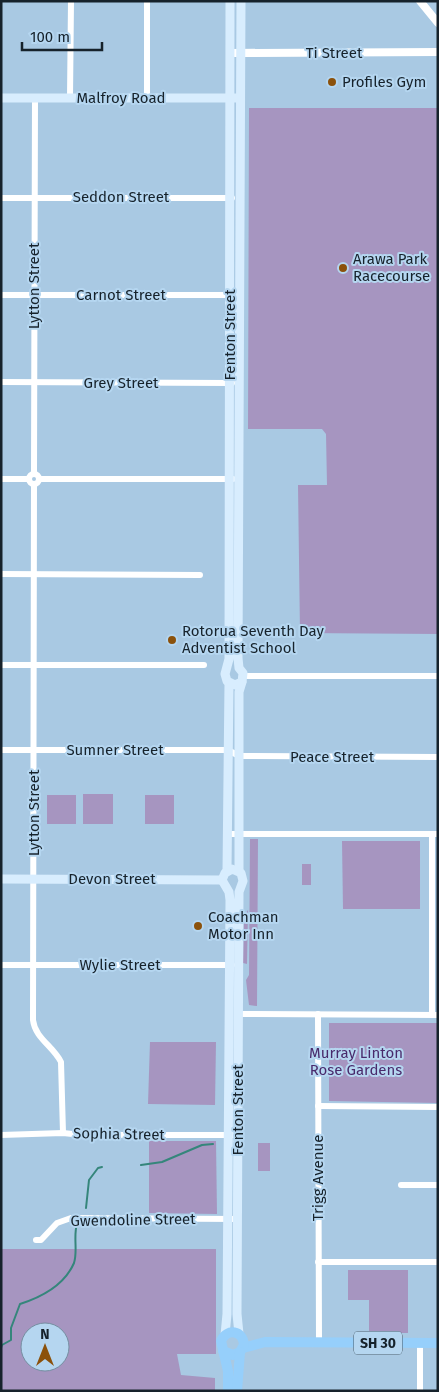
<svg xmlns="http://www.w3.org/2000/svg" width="439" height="1392" font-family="'Fira Sans',sans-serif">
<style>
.green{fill:#a695c0;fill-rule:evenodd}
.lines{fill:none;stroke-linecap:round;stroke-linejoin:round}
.stream{stroke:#35867b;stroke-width:2}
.minor{stroke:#fff;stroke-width:6}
.tertiary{stroke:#fff;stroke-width:8}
.secondary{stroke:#d8edfe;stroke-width:9}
.trunk{stroke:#96cffb;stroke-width:10}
.poi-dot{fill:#8b510b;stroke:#b5d6f0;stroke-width:2}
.labels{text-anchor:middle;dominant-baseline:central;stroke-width:4;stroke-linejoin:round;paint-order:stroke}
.shield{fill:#b5d6f0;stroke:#465866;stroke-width:1}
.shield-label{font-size:14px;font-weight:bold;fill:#16222b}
.street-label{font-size:15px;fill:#16222b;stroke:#b5d6f0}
.poi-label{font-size:15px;fill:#16222b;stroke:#b5d6f0;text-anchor:start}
.park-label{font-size:15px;fill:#492a6b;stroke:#b5d6f0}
</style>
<rect width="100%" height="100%" fill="#a9c9e3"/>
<g class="green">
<path d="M 249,108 L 438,108 L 438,634 L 300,633 L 298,485 L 327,485 L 326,434 L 322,429 L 248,429 Z"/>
<rect x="83" y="794" width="30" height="30"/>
<rect x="47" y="795" width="29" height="29"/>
<rect x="145" y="795" width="29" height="29"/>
<path d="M 250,839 L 258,839 L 257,1006 L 249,1005 L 246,980 L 249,975 Z"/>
<path d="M 342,841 L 420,841 L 420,909 L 343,909 Z"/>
<rect x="302" y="864" width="9" height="21"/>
<path d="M 248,910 L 247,964 L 243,963 L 244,916 Z"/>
<path d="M 329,1023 L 438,1023 L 438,1103 L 329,1101 Z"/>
<path d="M 150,1042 L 216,1042 L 215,1105 L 148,1104 Z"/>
<path d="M 149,1141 L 216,1141 L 217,1214 L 149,1213 Z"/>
<rect x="258" y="1143" width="12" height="28"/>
<path d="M 1,1249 L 216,1249 L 216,1354 L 177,1354 L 181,1375 L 215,1378 L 215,1391 L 1,1391 ZM 30,1332 L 60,1332 L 60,1362 L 30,1362 Z"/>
<path d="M 348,1270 L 408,1270 L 408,1333 L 369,1333 L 369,1300 L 348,1300 Z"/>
</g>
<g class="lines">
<g class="stream">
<path d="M 141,1165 L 162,1162 L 202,1145 L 213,1144"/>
<path d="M 86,1208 L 89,1180 L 98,1168 L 102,1167"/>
<path d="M 1,1348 L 2,1345 L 11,1340 L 11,1328 L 20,1304 C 42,1297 64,1286 74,1263 C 78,1251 73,1236 77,1224"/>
<path d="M 1,1351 L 1,1353"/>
</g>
<g class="minor">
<path d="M 70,97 L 71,1"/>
<path d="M 147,98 L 147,1"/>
<path d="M 1,198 L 232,198"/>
<path d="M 1,295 L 232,295"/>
<path d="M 1,382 L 232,383"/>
<path d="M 34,474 L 35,97"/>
<circle cx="34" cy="479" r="5"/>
<path d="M 1,479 L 29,479"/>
<path d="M 39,479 L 233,479"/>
<path d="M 34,484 L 33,1020 C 35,1038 53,1046 61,1062 L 63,1133"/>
<path d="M 1,574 L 200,575"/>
<path d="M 1,665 L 204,665"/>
<path d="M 244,676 L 438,676"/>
<path d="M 1,750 L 228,750 L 239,756 L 438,757"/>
<path d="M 228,834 L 438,834"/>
<path d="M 1,965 L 232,965"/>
<path d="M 237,1014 L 438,1015"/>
<path d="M 318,1014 L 319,1343"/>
<path d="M 432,1015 L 432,834"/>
<path d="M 318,1106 L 438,1107"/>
<path d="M 1,1135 L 63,1133 L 82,1135 L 238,1135"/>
<path d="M 401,1185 L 438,1185"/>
<path d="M 36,1240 L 41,1240 L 57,1223 L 71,1218 L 238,1219"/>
<path d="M 318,1262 L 438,1262"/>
<path d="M 420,1344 L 420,1391"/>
</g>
<g class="tertiary">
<path d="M 420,1 L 438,23"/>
<path d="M 230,53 L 438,52"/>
</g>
<g class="secondary">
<path d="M 230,1 L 229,659 L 225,674 L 227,681 L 235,685 L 242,682 L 243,673 L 239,668 L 238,658 L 241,1"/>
<path d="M 1,98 L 236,98"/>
<path d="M 227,871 L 229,683"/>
<path d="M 239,871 L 239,692 L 242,682"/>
<path d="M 1,879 L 222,880"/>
<path d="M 225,1335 L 227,1314 L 230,900 L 229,892 L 222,880 L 225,873 L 232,869 L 241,873 L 243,881 L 239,892 L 237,1314 L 239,1334"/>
</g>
<g class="trunk">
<path d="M 243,1348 L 265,1342 L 438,1343"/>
<path d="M 223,1351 L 233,1355 L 240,1352 L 244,1345 C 243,1330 227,1328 221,1341 L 228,1371 L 228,1391"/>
<path d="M 237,1391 L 240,1352"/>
</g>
</g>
<g class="poi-dot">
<circle cx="332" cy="82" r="5"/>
<circle cx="343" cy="268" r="5"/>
<circle cx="172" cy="640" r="5"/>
<circle cx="198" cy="926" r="5"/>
</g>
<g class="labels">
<rect class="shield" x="354" y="1331.5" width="48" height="23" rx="4"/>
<g class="shield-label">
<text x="378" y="1343">SH 30</text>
</g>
<g class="street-label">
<text x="334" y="53">Ti Street</text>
<text x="121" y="98">Malfroy Road</text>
<text x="121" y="197">Seddon Street</text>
<text transform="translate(34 286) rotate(-90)">Lytton Street</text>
<text x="121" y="295">Carnot Street</text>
<text transform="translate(230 335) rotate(-90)">Fenton Street</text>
<text x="121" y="383">Grey Street</text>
<text x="115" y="750">Sumner Street</text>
<text x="332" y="757">Peace Street</text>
<text transform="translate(34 813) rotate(-90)">Lytton Street</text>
<text x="112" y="879">Devon Street</text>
<text x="120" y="965">Wylie Street</text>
<text transform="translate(238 1110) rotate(-90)">Fenton Street</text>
<text transform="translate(119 1134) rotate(1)">Sophia Street</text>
<text transform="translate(318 1178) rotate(-90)">Trigg Avenue</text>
<text transform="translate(133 1220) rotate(-1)">Gwendoline Street</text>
</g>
<g class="poi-label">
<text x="342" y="82">Profiles Gym</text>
<text x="353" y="259">Arawa Park<tspan x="353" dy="17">Racecourse</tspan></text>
<text x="182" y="631">Rotorua Seventh Day<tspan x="182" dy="17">Adventist School</tspan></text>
<text x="208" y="917">Coachman<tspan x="208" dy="17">Motor Inn</tspan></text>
</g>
<g class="park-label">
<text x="356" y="1053">Murray Linton<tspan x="356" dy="17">Rose Gardens</tspan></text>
</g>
</g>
<rect width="439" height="1392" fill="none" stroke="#16222b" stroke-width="5"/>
<g transform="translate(45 1347)"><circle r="24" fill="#b5d6f0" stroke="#758ea1"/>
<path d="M0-4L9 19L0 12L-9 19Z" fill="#8b510b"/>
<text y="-8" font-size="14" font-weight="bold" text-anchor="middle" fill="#16222b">N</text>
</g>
<path d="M22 42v8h80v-8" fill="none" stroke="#16222b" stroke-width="2.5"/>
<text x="30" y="42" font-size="15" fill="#16222b" stroke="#b5d6f0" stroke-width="4" paint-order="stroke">100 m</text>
</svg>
